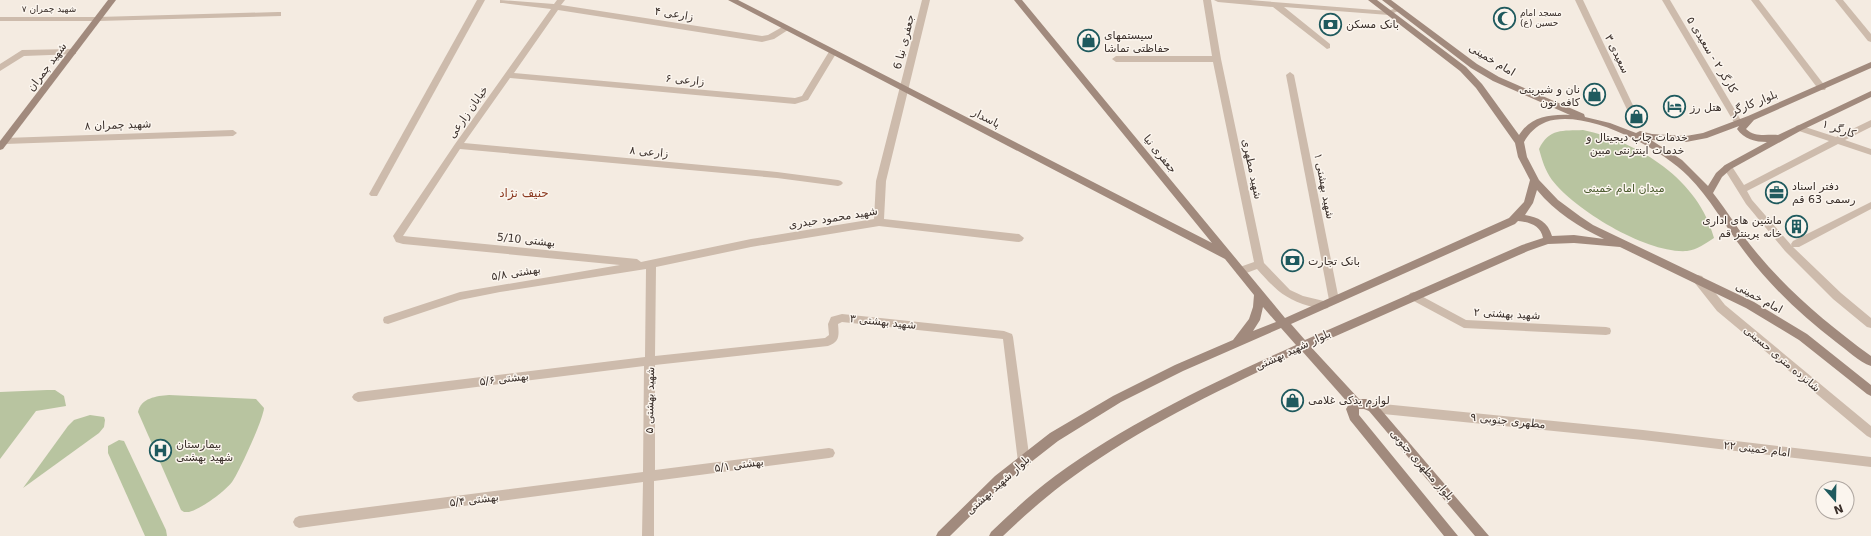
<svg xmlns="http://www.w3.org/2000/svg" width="1871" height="536" font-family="'DejaVu Sans',Cairo,sans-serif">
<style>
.green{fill:#b8c4a0}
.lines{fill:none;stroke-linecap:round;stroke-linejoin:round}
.street{fill:#cdbbac;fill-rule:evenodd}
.secondary{fill:#a18a7d;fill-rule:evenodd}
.labels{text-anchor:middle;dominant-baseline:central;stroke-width:3;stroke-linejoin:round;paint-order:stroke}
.far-street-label{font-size:9px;fill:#3b302b;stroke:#fbf5ee}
.far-poi-label{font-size:9px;fill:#3b302b;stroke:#fbf5ee;text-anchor:start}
.street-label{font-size:11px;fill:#3b302b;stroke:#fbf5ee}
.poi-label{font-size:11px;fill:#3b302b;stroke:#fbf5ee;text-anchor:start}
.park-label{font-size:11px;fill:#4a5a2e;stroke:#fbf5ee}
.neighbourhood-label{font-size:12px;fill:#8c3b22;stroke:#fbf5ee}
</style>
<rect width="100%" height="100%" fill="#f4ebe1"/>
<g class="green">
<path d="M 1583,130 C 1639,142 1699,180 1714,238 C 1706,243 1697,250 1687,251 C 1648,254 1576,211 1552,180 C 1545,170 1542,160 1539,149 C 1549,128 1563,131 1583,130 Z"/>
<path d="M 47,390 L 55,390 L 64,396 L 66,406 L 36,411 L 0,459 L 0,392 Z"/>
<path d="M 169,395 L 256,399 L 264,408 C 263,420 239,472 232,482 C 224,492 201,509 189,512 L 184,512 L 181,510 L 138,412 C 141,398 156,396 169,395 Z"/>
<path d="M 90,415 L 104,417 L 105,420 L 104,427 L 99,433 L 23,488 L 68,426 L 74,420 Z"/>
<path d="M 119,440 L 124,441 L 166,530 L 167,536 L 145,536 L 108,453 L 108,446 Z"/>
</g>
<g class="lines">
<g class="street">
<path d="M 477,0 L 485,0 L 377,196 L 371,196 L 369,194 Z"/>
<path d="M 500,0 L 554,4 L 557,0 L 565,0 L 561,5 L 762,36 L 768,35 L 784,26 L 787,26 L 791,28 L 774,39 L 762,42 L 558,10 L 514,73 L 795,98 L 802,96 L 830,50 L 833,49 L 837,52 L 808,100 L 795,104 L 510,78 L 464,143 L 777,172 L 838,180 L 841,181 L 843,183 L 841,185 L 838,186 L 777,178 L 460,149 L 403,236 L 637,259 L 641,262 L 751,239 L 874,219 L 876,181 L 922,0 L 930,0 L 886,181 L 884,219 L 1019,234 L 1024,238 L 1022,241 L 1019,242 L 879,226 L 751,247 L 656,267 L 655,356 L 825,338 L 829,335 L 828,324 L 831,317 L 842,314 L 1004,331 L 1012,334 L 1013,337 L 1030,462 L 1028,466 L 1024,467 L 1020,466 L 1018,462 L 1003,339 L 842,322 L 838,324 C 839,335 840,342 828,346 L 655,365 L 655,470 L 829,448 L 833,449 L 835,453 L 833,457 L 829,458 L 654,481 L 654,536 L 642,536 L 643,482 L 299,528 L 295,526 L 293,522 L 295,518 L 299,516 L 643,472 L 644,366 L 358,402 L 354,400 L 352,397 L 354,394 L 358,392 L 645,357 L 646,269 L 500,292 L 460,300 L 388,324 L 384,323 L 383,320 L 384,317 L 460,292 L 620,265 L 403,244 L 396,242 L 393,236 L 395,233 L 455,144 L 551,9 L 503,3 L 500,3 Z"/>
<path d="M 1203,0 L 1211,0 L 1221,59 L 1264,263 L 1290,290 L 1303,296 L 1328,302 L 1329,305 L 1328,308 C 1322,310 1315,307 1309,306 C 1284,299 1274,288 1257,269 L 1241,275 L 1237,274 L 1236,271 L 1237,268 L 1254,262 L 1213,62 L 1116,62 L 1112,59 L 1116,56 L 1212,56 Z"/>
<path d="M 1214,0 L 1249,0 L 1388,11 L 1399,7 L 1403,9 L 1389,15 L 1284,7 L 1330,44 L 1330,48 L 1327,49 L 1273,7 L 1218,2 Z"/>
<path d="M 1575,0 L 1583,0 L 1639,118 L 1638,120 L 1635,121 L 1631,118 Z"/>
<path d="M 1662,0 L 1670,0 L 1742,122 L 1741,124 L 1735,124 Z"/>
<path d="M 1751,0 L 1759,0 L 1825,86 L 1826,88 L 1825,90 L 1819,90 Z"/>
<path d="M 1835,0 L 1843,0 L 1871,34 L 1871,42 L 1868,41 Z"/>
<path d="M 278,12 L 281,12 L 281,16 L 98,21 L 0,21 L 0,17 L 98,17 Z"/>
<path d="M 73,49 L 76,50 L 76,54 L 24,56 L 0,71 L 0,64 L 22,50 Z"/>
<path d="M 1290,72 L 1294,75 L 1339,300 L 1338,303 L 1330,303 L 1329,300 L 1286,75 Z"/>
<path d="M 1871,120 L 1871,127 L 1845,140 L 1871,149 L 1871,155 L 1838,144 L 1747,191 L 1752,200 L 1792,246 L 1791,244 L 1793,241 L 1871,202 L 1871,209 L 1799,247 L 1793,247 L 1841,293 L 1871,318 L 1871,328 L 1867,327 L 1833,299 L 1785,251 L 1746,204 L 1723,167 L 1725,165 L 1731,165 L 1744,185 L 1829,141 L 1796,130 L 1795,128 L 1796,126 L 1799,125 L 1836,137 Z"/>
<path d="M 233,130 L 237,133 L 233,136 L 5,144 L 1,141 L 5,138 Z"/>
<path d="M 1698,275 L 1702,276 L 1725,305 L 1871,426 L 1871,438 L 1867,436 L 1717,311 L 1694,282 L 1693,279 L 1694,276 Z"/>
<path d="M 1414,292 L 1466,320 L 1606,327 L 1610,328 L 1611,331 L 1610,334 L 1606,335 L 1464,328 L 1410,299 L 1409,296 L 1410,293 Z"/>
<path d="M 1373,403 L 1643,430 L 1871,457 L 1871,467 L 1643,440 L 1373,413 L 1369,411 L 1367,408 L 1369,405 Z"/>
</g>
<g class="secondary">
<path d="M 108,0 L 116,0 L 3,149 L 0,150 L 0,141 Z"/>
<path d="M 728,0 L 738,0 L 1212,243 L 1014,0 L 1022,0 L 1285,318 L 1509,218 L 1524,202 L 1530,180 L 1518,157 L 1515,143 L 1476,88 L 1460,71 L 1368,0 L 1377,0 L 1466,67 L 1482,84 L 1519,135 C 1530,117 1550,114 1570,115 L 1493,81 L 1471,68 L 1382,0 L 1391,0 L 1477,64 L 1499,77 L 1584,114 L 1585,117 L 1610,123 L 1636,133 L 1640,131 L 1652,134 L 1686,136 L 1703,133 L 1748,116 L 1871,62 L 1871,68 L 1754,120 L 1746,129 C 1756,138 1766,134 1778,135 L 1871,91 L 1871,97 L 1802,130 L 1731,169 L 1722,177 L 1713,193 C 1728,212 1740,233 1756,252 C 1790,293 1829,325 1871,356 L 1871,366 C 1859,362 1847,350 1836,342 C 1802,316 1770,286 1744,251 C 1725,226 1710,198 1688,176 C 1660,148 1586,108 1546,122 C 1536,126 1529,133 1524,142 L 1527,157 L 1539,180 L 1558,200 L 1581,217 L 1593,225 L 1754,302 L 1807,334 L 1871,385 L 1871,396 L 1867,394 L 1799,340 L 1746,308 L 1620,247 L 1574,243 L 1548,244 L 1528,251 L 1311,347 L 1359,399 L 1366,399 L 1377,405 L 1489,536 L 1475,536 L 1369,411 L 1364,409 L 1359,409 L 1359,415 L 1458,536 L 1444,536 L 1350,420 L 1346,409 L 1349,404 L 1302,351 C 1219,390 1136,429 1063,484 C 1042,500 1022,518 1003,536 L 989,536 L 991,532 C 1011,513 1032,493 1055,476 C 1129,422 1212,383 1296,345 L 1281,328 L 1183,371 L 1121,402 L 1058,441 L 1003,484 L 950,536 L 936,536 L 938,532 L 995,476 L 1050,433 L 1113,396 L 1175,365 L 1233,340 L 1249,319 L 1253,307 L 1254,295 L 1225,259 ZM 1739,126 L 1737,129 C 1744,139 1755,142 1767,142 L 1725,165 L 1716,173 L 1708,186 L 1682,160 L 1651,140 L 1686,142 L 1707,138 ZM 1537,190 C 1555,212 1579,227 1604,239 L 1574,235 L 1552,236 C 1548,222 1538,217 1525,215 L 1533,203 ZM 1518,221 C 1530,222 1541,226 1543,238 L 1522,245 L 1305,340 L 1291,324 L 1515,224 ZM 1263,307 L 1276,322 L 1253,331 L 1260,320 Z"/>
</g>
</g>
<defs>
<symbol id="mosque-ring" viewBox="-11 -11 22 22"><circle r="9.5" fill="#fbf5ee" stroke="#1f5a5e" stroke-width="1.5"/><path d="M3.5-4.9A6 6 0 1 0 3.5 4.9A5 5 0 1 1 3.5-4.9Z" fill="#1f5a5e"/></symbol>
<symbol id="bank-ring" viewBox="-11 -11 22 22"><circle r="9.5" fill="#fbf5ee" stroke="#1f5a5e" stroke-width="1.5"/><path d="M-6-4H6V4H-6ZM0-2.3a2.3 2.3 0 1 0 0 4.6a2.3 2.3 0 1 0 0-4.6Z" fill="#1f5a5e"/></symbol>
<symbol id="shop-ring" viewBox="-11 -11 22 22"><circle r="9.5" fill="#fbf5ee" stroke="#1f5a5e" stroke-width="1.5"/><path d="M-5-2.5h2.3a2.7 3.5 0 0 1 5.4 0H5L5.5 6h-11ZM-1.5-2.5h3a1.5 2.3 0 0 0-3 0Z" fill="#1f5a5e"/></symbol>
<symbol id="hotel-ring" viewBox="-11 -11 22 22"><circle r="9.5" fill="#fbf5ee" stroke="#1f5a5e" stroke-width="1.5"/><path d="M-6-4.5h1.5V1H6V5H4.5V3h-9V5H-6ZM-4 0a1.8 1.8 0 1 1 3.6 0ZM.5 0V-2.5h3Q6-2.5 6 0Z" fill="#1f5a5e"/></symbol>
<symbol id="office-ring" viewBox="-11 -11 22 22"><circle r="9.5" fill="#fbf5ee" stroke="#1f5a5e" stroke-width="1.5"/><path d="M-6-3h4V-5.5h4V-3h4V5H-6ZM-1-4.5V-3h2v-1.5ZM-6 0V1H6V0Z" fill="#1f5a5e"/></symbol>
<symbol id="building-ring" viewBox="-11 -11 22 22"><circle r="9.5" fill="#fbf5ee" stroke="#1f5a5e" stroke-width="1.5"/><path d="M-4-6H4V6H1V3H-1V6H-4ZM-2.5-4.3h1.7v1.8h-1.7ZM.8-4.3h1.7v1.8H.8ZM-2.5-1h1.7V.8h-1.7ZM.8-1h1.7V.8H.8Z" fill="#1f5a5e"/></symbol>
<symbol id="hospital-ring" viewBox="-11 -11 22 22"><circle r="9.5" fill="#fbf5ee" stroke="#1f5a5e" stroke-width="1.5"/><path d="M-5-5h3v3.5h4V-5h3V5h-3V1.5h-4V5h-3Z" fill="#1f5a5e"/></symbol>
</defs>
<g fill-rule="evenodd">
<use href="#mosque-ring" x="1492" y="6" width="25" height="25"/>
<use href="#bank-ring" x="1318" y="12" width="25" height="25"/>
<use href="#shop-ring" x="1076" y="28" width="25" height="25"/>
<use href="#shop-ring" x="1582" y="82" width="25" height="25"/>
<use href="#hotel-ring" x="1662" y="94" width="25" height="25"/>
<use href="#shop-ring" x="1624" y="104" width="25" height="25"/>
<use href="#office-ring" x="1764" y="180" width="25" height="25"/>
<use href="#building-ring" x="1784" y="214" width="25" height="25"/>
<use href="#bank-ring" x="1280" y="248" width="25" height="25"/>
<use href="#shop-ring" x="1280" y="388" width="25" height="25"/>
<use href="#hospital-ring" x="148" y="438" width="25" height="25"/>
</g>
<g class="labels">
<g class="far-street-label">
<text x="49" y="9">شهید چمران ۷</text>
</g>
<g class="far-poi-label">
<text x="1520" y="13">مسجد امام<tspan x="1520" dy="10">حسین (ع)</tspan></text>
</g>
<g class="street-label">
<text transform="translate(674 14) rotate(9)">زارعی ۴</text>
<text transform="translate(904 42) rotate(-76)">جعفری نیا 6</text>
<text transform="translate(1617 54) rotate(64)">سعیدی ۳</text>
<text transform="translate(1712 55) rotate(59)">کارگر ۲ - سعیدی ۵</text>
<text transform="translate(1492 60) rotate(31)">امام خمینی</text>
<text transform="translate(47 67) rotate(-53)">شهید چمران</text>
<text transform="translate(685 80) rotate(5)">زارعی ۶</text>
<text transform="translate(1754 103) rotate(-22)">بلوار کارگر</text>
<text transform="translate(468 112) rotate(-55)">خیابان زارعی</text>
<text transform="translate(986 118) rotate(27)">پاسدار</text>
<text transform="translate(118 125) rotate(-2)">شهید چمران ۸</text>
<text transform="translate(1839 129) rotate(19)">کارگر ۱</text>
<text transform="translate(649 152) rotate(5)">زارعی ۸</text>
<text transform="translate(1160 154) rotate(51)">جعفری نیا</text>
<text transform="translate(1252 169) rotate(78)">شهید مطهری</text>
<text transform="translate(1324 186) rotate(79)">شهید بهشتی ۱</text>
<text transform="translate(833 218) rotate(-9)">شهید محمود حیدری</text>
<text transform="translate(526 240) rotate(6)">بهشتی 5/10</text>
<text transform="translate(516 273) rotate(-9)">بهشتی ۵/۸</text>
<text transform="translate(1759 298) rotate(29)">امام خمینی</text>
<text transform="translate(1507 314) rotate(3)">شهید بهشتی ۲</text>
<text transform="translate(883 322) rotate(6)">شهید بهشتی ۳</text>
<text transform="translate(1293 350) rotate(-25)">بلوار شهید بهشتی</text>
<text transform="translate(1782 359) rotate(40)">شانزده متری حسینی</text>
<text transform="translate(504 379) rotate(-7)">بهشتی ۵/۶</text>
<text transform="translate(650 400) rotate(-89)">شهید بهشتی ۵</text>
<text transform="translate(1508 421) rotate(6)">مطهری جنوبی ۹</text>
<text transform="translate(1757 449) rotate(7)">امام خمینی ۲۲</text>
<text transform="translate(739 465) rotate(-8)">بهشتی ۵/۱</text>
<text transform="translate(1422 465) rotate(49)">بلوار مطهری جنوبی</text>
<text transform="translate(998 485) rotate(-42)">بلوار شهید بهشتی</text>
<text transform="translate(474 500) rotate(-7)">بهشتی ۵/۴</text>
</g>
<g class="poi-label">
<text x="1346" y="24">بانک مسکن</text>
<text x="1104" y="35">سیستمهای<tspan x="1104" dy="13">حفاظتی تماشا</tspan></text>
<text x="1580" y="89" text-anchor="end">نان و شیرینی<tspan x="1580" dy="13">کافه نون</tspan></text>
<text x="1690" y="107">هتل رز</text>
<text x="1637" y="137" text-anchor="middle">خدمات چاپ دیجیتال و<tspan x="1637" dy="13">خدمات اینترنتی مبین</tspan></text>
<text x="1792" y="186">دفتر اسناد<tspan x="1792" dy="13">رسمی 63 قم</tspan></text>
<text x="1782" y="220" text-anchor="end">ماشین های اداری<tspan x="1782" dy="13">خانه پرینتر قم</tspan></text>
<text x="1308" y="261">بانک تجارت</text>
<text x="1308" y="400">لوازم یدکی غلامی</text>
<text x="176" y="444">بیمارستان<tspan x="176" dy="13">شهید بهشتی</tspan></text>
</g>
<g class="park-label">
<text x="1624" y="188">میدان امام خمینی</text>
</g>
<g class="neighbourhood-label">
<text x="524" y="193">حنیف نژاد</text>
</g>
</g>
<g transform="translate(1835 500) rotate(160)"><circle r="19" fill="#fbf5ee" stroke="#aea6a0"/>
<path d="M0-3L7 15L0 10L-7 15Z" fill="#1f5a5e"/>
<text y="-6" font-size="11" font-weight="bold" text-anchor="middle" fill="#3b302b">N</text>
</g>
</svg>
